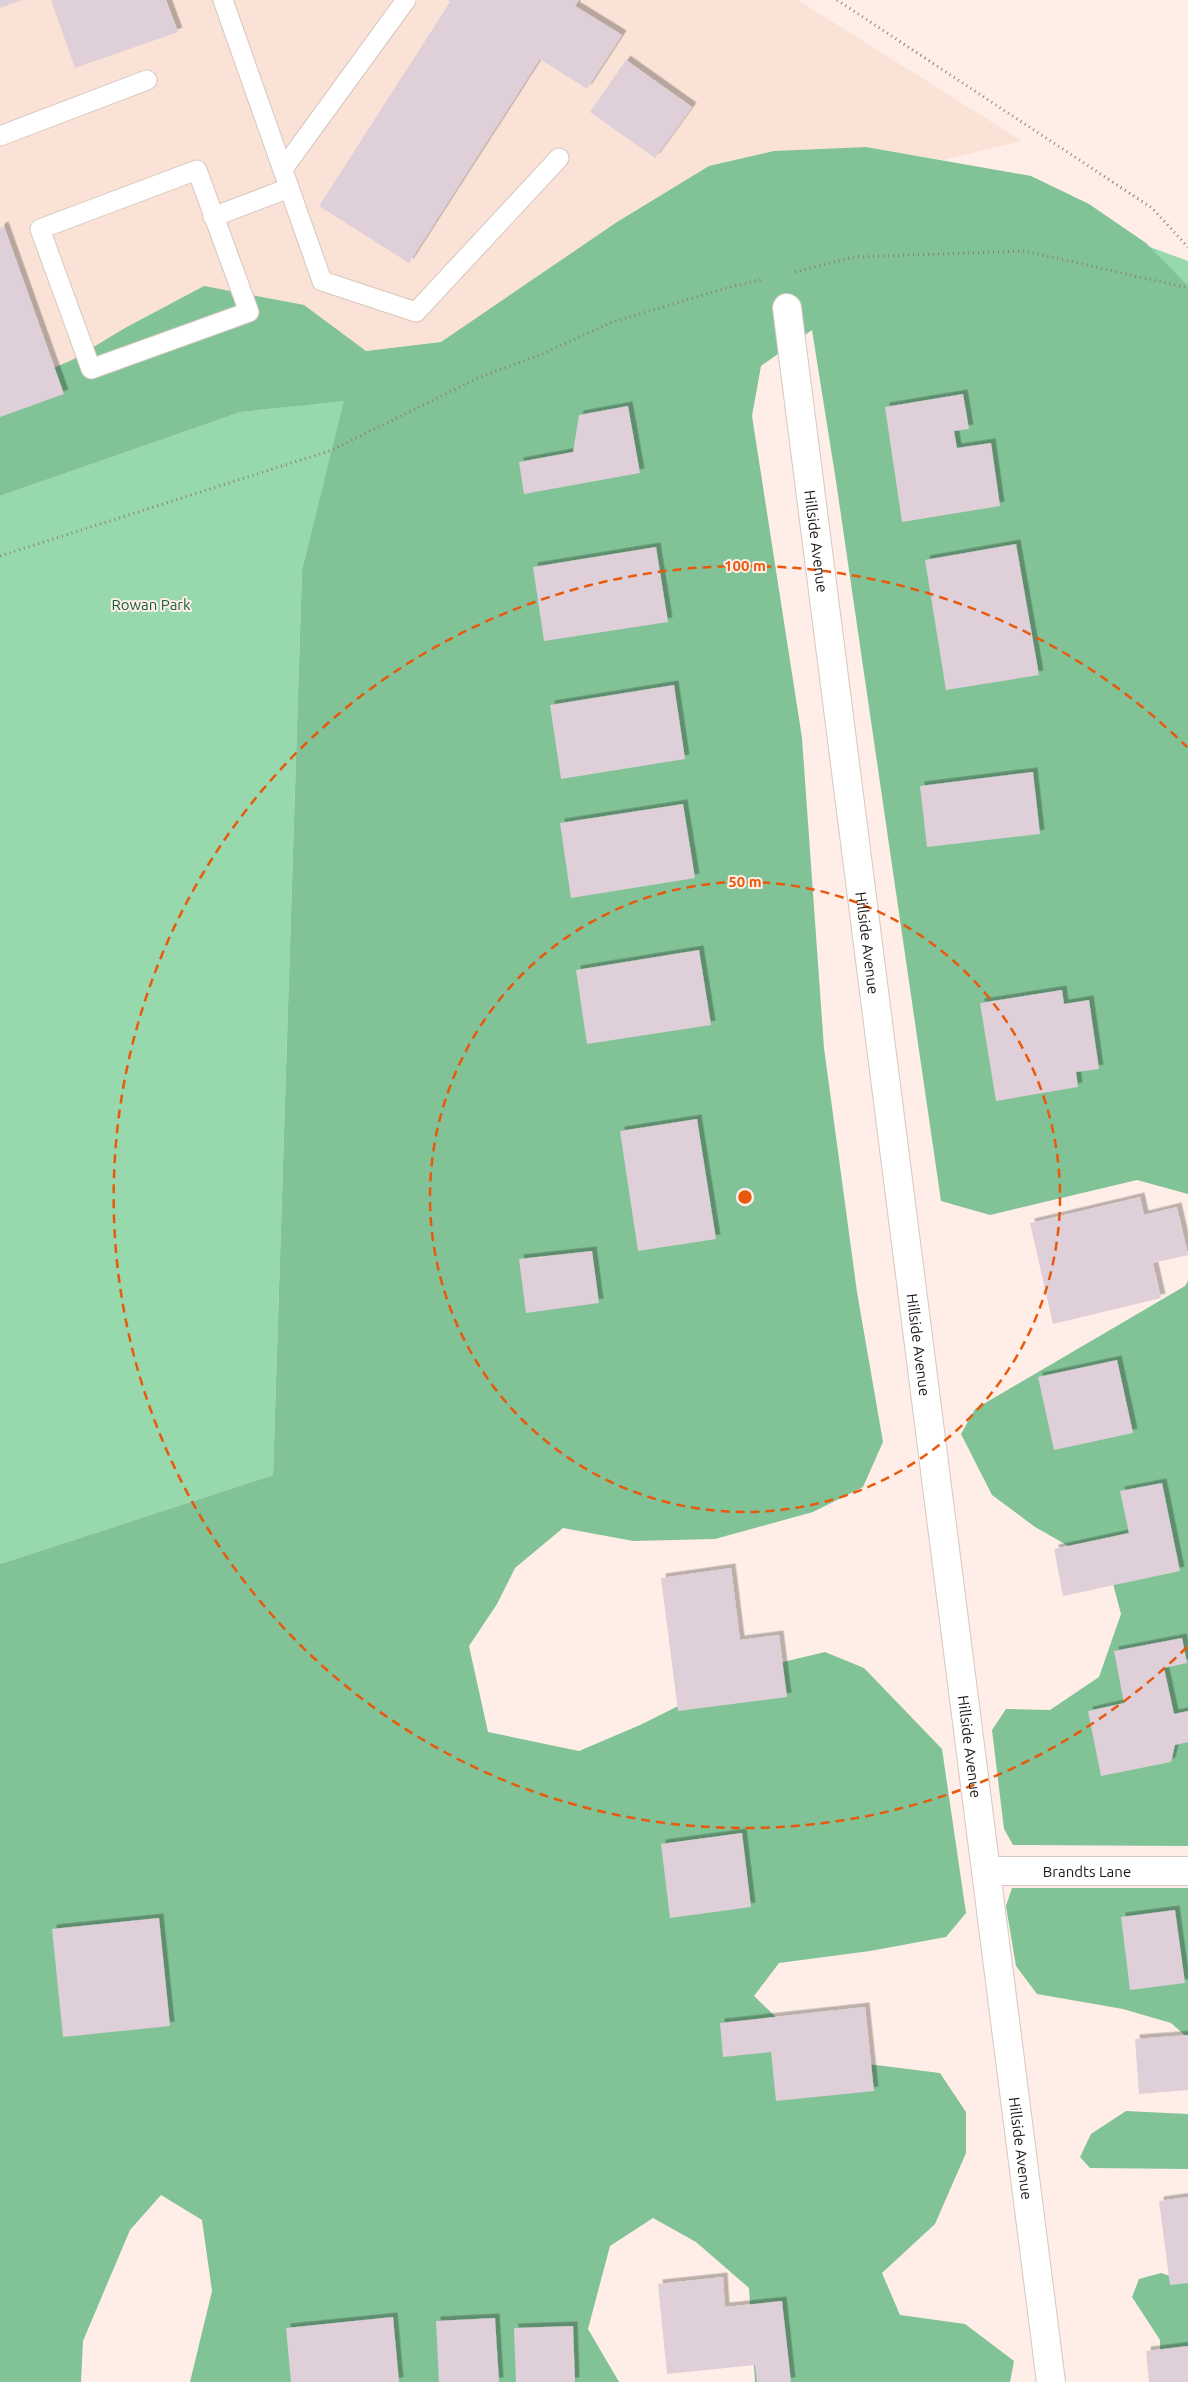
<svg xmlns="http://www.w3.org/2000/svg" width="1188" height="2382" font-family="Ubuntu,sans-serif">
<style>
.built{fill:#fae2d7}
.green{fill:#98d8ad}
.forest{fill:#82c297}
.building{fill:#decfd8;filter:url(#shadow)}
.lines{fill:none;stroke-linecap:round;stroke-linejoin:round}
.lane-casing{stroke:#d6c7bf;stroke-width:21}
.street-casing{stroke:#d6c7bf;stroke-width:30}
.path{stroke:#8a807b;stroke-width:3;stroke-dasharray:1 4;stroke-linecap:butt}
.lane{stroke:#fff;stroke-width:19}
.street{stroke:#fff;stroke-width:28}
.ring{fill:none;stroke:#e8590c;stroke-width:2.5;stroke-dasharray:9 6}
.labels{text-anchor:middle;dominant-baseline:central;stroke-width:4;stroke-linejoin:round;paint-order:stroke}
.street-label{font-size:15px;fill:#1c1714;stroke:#ffeee7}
.park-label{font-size:15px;fill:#145d36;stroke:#ffeee7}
.centre{fill:#e8590c;stroke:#ffeee7;stroke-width:2.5}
.ring-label{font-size:15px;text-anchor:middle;font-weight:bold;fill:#e8590c;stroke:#ffeee7;stroke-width:4;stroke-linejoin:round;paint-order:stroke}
</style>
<defs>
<filter id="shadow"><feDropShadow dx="4.5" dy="-4.5" stdDeviation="0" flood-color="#0004"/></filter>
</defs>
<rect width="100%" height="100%" fill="#ffeee7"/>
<path class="built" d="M 0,0 L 798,0 L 1022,141 L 943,160 L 866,147 L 774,151 L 709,166 L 617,222 L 441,342 L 366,351 L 303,305 L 0,423 Z"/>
<path class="green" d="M 996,222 L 1150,247 L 1188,261 L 1188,357 L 993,290 L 896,294 L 759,315 L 560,384 L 325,479 L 302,570 L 273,1475 L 0,1564 L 0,496 L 241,412 L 345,400 L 541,323 L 750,253 L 889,224 Z"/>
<g class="forest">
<path d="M 866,147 L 1031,176 L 1089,204 L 1146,243 L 1188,286 L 1188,1194 L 1137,1180 L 990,1215 L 941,1201 L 836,481 L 812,330 L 761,366 L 752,416 L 802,738 L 824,1048 L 857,1292 L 883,1442 L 863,1487 L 813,1512 L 715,1539 L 633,1541 L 563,1528 L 515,1568 L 497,1604 L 469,1646 L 488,1732 L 579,1751 L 640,1725 L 753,1669 L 825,1652 L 864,1668 L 942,1749 L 966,1913 L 946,1937 L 870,1951 L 779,1963 L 754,1996 L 798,2038 L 843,2061 L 940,2073 L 966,2112 L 966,2153 L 935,2224 L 882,2273 L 900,2315 L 965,2324 L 1014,2361 L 1010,2382 L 755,2382 L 749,2288 L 696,2242 L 653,2218 L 610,2246 L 588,2329 L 619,2382 L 190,2382 L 212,2291 L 202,2220 L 161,2195 L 130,2230 L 83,2341 L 81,2382 L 0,2382 L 0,1564 L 273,1475 L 302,570 L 344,401 L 241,412 L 0,496 L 0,391 L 72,360 L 125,328 L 204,286 L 304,305 L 366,351 L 441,342 L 617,222 L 709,166 L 774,151 Z"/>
<path d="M 1188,1281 L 1188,1846 L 1013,1845 L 1004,1829 L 992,1730 L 1006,1709 L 1050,1710 L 1099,1677 L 1121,1614 L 1109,1569 L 1035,1527 L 992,1495 L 961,1434 L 975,1409 L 1185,1286 Z"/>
<path d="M 1012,1888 L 1188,1888 L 1188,2038 L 1171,2023 L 1123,2009 L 1037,1994 L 1016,1966 L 1006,1906 Z"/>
<path d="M 1126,2111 L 1188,2114 L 1188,2169 L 1090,2168 L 1080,2157 L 1091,2134 Z"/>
<path d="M 1161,2273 L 1188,2282 L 1188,2382 L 1161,2382 L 1160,2340 L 1132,2297 L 1139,2279 Z"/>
</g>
<g class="building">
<path d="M 0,0 L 22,0 L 0,8 Z"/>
<path d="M 51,0 L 166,0 L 178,32 L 75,68 Z"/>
<path d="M 447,0 L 579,0 L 575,6 L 622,35 L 587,89 L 540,59 L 409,263 L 319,206 L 450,2 Z"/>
<path d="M 626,60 L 692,107 L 655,158 L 590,112 Z"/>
<path d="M 4,226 L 64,394 L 0,417 L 0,228 Z"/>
<path d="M 963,394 L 969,429 L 954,431 L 957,448 L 991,443 L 1000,506 L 902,522 L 885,407 Z"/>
<path d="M 628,406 L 640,473 L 524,494 L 519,462 L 573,452 L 579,415 Z"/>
<path d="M 1016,544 L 1039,675 L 946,690 L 925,560 Z"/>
<path d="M 656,547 L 668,622 L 544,641 L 533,567 Z"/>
<path d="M 674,685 L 685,759 L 561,779 L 550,705 Z"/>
<path d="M 1033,772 L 1040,834 L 927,847 L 920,786 Z"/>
<path d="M 683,804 L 695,878 L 571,898 L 560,823 Z"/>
<path d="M 699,950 L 711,1025 L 587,1044 L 576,970 Z"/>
<path d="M 1062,990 L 1064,1004 L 1089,1000 L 1099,1069 L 1076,1072 L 1078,1087 L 996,1101 L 980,1003 Z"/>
<path d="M 697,1119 L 716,1239 L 638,1251 L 620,1131 Z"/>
<path d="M 1140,1197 L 1144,1215 L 1177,1207 L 1188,1255 L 1153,1263 L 1161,1298 L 1053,1324 L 1030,1223 Z"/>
<path d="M 592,1251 L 599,1303 L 526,1313 L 519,1259 Z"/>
<path d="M 1117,1360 L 1133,1433 L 1054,1450 L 1038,1377 Z"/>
<path d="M 1162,1483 L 1180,1571 L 1063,1596 L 1054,1549 L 1129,1533 L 1120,1491 Z"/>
<path d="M 731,1568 L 740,1640 L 779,1635 L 787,1697 L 678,1711 L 661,1578 Z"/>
<path d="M 1182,1638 L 1187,1663 L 1164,1668 L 1174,1714 L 1188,1711 L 1188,1742 L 1175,1745 L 1171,1762 L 1101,1776 L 1088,1711 L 1124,1703 L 1114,1651 Z"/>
<path d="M 742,1833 L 751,1907 L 670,1918 L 661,1844 Z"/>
<path d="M 1175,1910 L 1185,1983 L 1130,1990 L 1121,1917 Z"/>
<path d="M 159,1918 L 170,2026 L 63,2037 L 52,1929 Z"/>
<path d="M 865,2007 L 874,2091 L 776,2101 L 771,2052 L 723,2057 L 720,2023 Z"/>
<path d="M 1188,2035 L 1188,2090 L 1139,2094 L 1135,2039 Z"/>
<path d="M 1188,2197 L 1188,2283 L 1170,2285 L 1159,2201 Z"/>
<path d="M 723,2277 L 725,2307 L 782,2301 L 791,2382 L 757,2382 L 755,2365 L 667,2374 L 658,2284 Z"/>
<path d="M 393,2317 L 399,2382 L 291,2382 L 286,2328 Z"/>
<path d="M 495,2318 L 499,2382 L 439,2382 L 436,2321 Z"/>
<path d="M 573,2326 L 575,2382 L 516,2382 L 514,2328 Z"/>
<path d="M 1188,2346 L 1188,2382 L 1149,2382 L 1146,2351 Z"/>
</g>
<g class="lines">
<defs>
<g id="lane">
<path d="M 223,0 L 322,281 L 416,312 L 559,158"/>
<path d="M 0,136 L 147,80"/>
<path d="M 283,169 L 406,0"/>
<path d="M 197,170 L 249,312 L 91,369 L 40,229 Z"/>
<path d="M 213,217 L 289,188"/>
</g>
<g id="street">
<path id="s1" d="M 787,308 L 1051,2382"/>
<path id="s2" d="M 986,1871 L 1188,1871"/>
</g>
</defs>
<use href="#lane" class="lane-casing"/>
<use href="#street" class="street-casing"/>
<g class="path">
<path d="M 837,0 L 1152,208 L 1188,247"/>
<path d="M 795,272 L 853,257 L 1025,251 L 1188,288"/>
<path d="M 0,556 L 332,450 L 480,377 L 540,355 L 610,323 L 723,289 L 764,279"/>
</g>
<use href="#lane" class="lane"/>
<use href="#street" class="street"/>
</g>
<g class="ring">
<circle cx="745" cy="1197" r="315"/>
<path d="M1187 1647A631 631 0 1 1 1187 747"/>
</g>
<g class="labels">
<g class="street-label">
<text stroke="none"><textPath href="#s1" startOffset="235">Hillside Avenue</textPath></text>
<text stroke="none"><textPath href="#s1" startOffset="640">Hillside Avenue</textPath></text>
<text stroke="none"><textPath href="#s1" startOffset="1045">Hillside Avenue</textPath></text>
<text stroke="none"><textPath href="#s1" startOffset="1450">Hillside Avenue</textPath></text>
<text stroke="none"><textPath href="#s2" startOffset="101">Brandts Lane</textPath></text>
<text stroke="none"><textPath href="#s1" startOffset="1855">Hillside Avenue</textPath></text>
</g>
<g class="park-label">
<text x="151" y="604">Rowan Park</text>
</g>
</g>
<circle cx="745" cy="1197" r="8" class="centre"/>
<g class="ring-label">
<text x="745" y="571">100 m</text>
<text x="745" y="887">50 m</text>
</g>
</svg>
